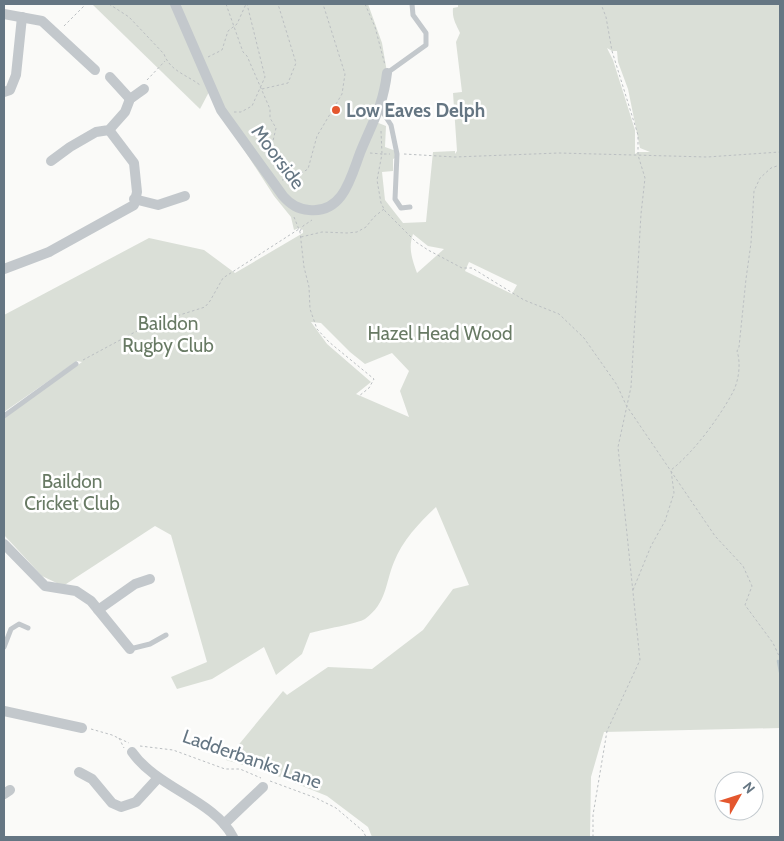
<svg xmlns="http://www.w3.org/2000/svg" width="784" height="841" font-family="Cabin,sans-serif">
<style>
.green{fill:#dadfd7;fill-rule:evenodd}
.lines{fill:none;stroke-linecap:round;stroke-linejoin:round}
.stream{stroke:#bbc7cb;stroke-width:2.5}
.path{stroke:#bbbfc2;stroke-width:1;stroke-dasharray:2.5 2.5;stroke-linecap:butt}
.service{stroke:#c3c8cc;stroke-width:5}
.minor{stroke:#c3c8cc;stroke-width:10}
.poi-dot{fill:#e4572e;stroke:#fff;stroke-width:2}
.labels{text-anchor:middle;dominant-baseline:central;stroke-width:5;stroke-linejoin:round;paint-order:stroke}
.poi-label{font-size:19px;font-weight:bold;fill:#657683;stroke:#fff;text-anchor:start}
.street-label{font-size:19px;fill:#657683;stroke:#fff}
.park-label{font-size:19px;fill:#687a64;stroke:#fff}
</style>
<rect width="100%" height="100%" fill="#fafaf8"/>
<g class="green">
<path d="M 92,4 L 174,4 L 210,90 L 200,109 Z"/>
<path d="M 178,4 L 368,4 L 382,43 L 388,78 L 376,122 L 386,126 L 385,147 L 396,151 L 395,158 L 393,159 L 393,171 L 382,172 L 385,200 L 403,223 L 426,222 L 433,152 L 455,151 L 455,154 L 457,151 L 453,93 L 462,92 L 456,42 L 460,33 C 456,24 452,19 453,8 L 458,7 L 458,4 L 780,4 L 780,728 L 604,732 L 591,777 L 590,837 L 372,837 L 368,827 L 327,796 L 270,773 L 226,760 L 283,691 L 287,695 L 328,667 L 372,669 L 423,630 L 453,589 L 469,585 L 436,507 C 420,522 402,541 394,562 C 385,584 387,603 365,619 C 359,623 321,630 310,633 L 302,654 L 276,675 L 264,647 L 212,679 L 177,689 L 171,677 L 207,662 L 171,535 L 155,526 L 63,586 L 42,576 L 4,535 L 4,418 L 82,362 L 77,361 L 4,412 L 4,315 L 149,238 L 204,250 L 235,273 L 303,233 L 303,230 L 299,228 L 294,230 L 291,217 L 274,196 L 232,131 ZM 607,48 L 612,51 L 617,51 L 618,62 L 628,89 L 640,148 L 650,152 L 638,152 L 635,154 L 635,130 L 613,60 ZM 413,234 L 428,246 L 444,249 L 417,273 C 412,259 408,248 413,234 ZM 469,262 L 517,285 L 512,294 L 465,271 ZM 311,322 L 321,323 L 350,352 L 365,364 L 392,353 L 409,371 L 400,391 L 409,417 L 356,394 L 371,382 L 327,344 Z"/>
</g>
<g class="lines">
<path class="stream" d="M 778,661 L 780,672"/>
<g class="path">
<path d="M 109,4 L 129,17 L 164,54 C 170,71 187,75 200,85"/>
<path d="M 226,4 L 243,52 L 247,56 L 270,109 L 270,118 L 276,128 L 269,158"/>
<path d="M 365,4 L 375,27 L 385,65"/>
<path d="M 64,26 L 86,4"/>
<path d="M 208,57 L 222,50 L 228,31 L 237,24 L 246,4"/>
<path d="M 147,80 L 165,61"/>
<path d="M 262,89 L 288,83 L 296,63 L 278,4"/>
<path d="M 234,112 L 241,112 L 252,106 L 265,77 L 247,4"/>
<path d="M 381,131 L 382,154 L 390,154"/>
<path d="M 370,153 L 382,154 L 377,180 L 381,203 L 385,211 L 416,242 L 428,250 L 462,268 L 472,268 L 524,300 L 559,314 L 584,338 L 617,385 L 626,405 L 715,536 L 743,566 L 752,586 L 745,605 L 773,643 L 780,658"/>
<path d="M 404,154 L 455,157 L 559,153 L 707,157 L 780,152"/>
<path d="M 282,180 L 295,177 L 308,169 L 317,136 L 342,94 L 345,74 L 323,4"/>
<path d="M 294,217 L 300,232 L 304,267 L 309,287 L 310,309 L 317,329 L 329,342 L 374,379 L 369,388 L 359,396"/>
<path d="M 300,231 L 303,226 L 312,220"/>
<path d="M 301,237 L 322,232 L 347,233 L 357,232 L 366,227 L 374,217 L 384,209"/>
<path d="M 83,360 L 148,325 L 205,307 L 210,301 L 223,278 L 299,229"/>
<path d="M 633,590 L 651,546 L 665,521 L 674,493 L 671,470 C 694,452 719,418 733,392 C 739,380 741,363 737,351 L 739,347 L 746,279 L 751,243 L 754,191 L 760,178 L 771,168 L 780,165"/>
<path d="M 91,729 L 112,735 L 129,743"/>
<path d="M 119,738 L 124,748"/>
<path d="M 140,746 L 173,750 L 225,769 L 240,769 L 261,778"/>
<path d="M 270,781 L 316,798 L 336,808 L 363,831 L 366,837"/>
<path d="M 593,837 L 593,815 L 607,731 L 640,660 L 618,447 L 631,387 L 641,214 L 645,178 L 638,155 L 638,135 L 612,51 L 606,17 L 601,4"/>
</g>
<g class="service">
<path d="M 387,73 L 426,45 L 426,33 L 413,15 L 412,4"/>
<path d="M 380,108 L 391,125 L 397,154 L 395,199 L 401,208 L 410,207"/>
<path d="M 4,416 L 76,364"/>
<path d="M 4,647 L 11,629 L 19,624 L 28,628"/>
<path d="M 130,649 L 150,644 L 166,635"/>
</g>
<g class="minor">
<path d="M 175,4 L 221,110 L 283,196 C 291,205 298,209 309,210 C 343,214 351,177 360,153 C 372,123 383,107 387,73"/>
<path d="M 4,14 L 42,21 L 95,70"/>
<path d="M 110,77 L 130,99"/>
<path d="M 4,92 L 10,90 L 16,75 L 22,17"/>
<path d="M 51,161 L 70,147 L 96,132 L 109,130 L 125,112 L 130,99 L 144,89"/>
<path d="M 134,199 L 158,205 L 185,196"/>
<path d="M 4,269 L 49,252 L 134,205 L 137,192 L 134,163 L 109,130"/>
<path d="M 4,544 L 45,586 L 76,591 L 91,601 L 130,649"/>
<path d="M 98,610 L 135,584 L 150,579"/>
<path d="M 4,711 L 82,728"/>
<path d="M 132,752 C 157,788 214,800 233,837"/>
<path d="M 79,772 L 92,779 L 112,803 L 121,807 L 136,802 L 158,778"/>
<path d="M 4,794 L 10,790"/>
<path d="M 224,824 L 263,787"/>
</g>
</g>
<circle class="poi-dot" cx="336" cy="110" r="5"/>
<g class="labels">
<g class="poi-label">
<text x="346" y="110">Low Eaves Delph</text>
</g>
<g class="street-label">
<text transform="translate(278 157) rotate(53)">Moorside</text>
<text transform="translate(252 759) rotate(19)">Ladderbanks Lane</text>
</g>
<g class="park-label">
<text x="168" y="323">Baildon<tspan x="168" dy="22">Rugby Club</tspan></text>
<text x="440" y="333">Hazel Head Wood</text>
<text x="72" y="481">Baildon<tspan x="72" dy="22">Cricket Club</tspan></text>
</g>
</g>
<rect width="784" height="841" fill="none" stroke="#657683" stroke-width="10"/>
<g transform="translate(739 796) rotate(51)"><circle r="24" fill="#ffffff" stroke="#c1c8cd"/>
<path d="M0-4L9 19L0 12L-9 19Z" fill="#e4572e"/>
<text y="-8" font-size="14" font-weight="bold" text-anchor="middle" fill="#657683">N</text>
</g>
</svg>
